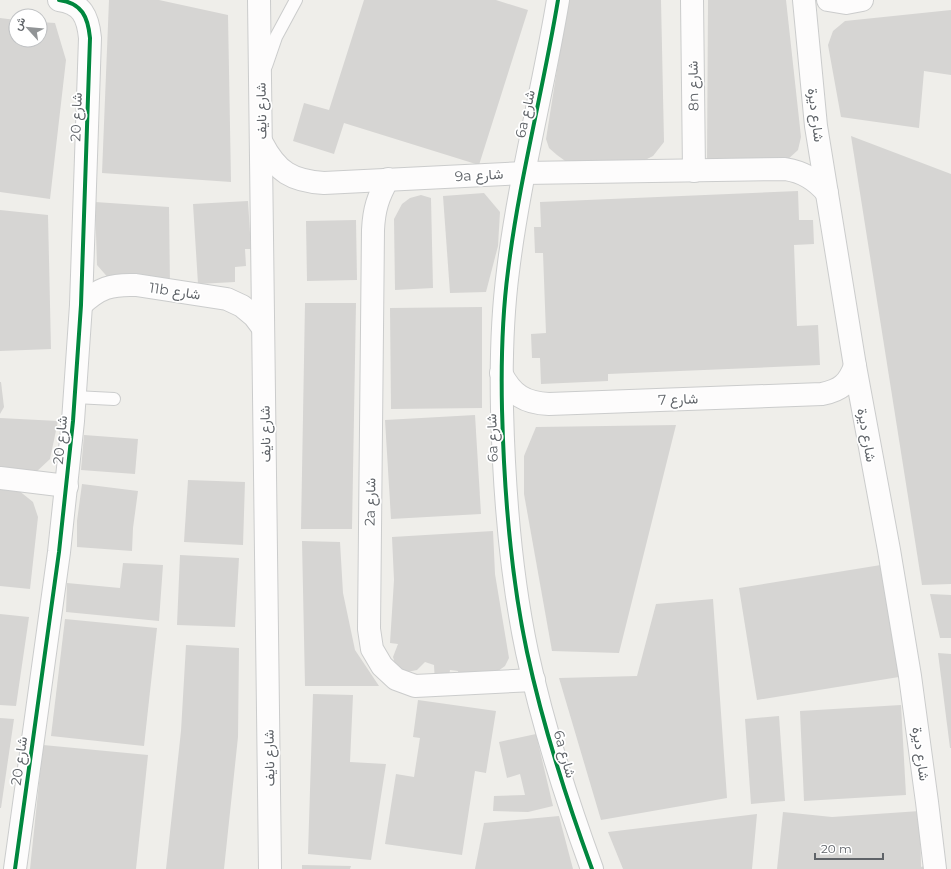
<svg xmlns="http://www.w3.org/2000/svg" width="951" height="869" font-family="Montserrat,Vazirmatn,sans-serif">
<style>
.building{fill:#d6d5d3}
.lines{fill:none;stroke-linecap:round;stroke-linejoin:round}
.service-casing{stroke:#cbcccc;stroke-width:14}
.minor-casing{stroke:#cbcccc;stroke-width:24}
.tertiary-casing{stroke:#cbcccc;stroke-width:24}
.service{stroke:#fdfcfc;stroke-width:12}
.minor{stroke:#fdfcfc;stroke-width:22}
.tertiary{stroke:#fdfcfc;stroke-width:22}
.cycleway-casing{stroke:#fff;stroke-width:6}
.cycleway{stroke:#00873e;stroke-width:4}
.labels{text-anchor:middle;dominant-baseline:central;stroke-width:3.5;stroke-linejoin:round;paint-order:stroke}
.street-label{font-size:14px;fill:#5f6368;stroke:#fff}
</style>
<rect width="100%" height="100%" fill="#efeeea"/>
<g class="building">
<path d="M 109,0 L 159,0 L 228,15 L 231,182 L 102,173 Z"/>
<path d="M 364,0 L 496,0 L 528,10 L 479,165 L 344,123 L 334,154 L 293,141 L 304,103 L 329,110 Z"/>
<path d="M 568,0 L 661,0 L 664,142 L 653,156 L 641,162 L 568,163 L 557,155 L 549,148 L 546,139 Z"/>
<path d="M 708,0 L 786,0 L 801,137 L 798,150 L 786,161 L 707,164 Z"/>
<path d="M 951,10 L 951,75 L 924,71 L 919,128 L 841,117 L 828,45 L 833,31 L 845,21 Z"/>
<path d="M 0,18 L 16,20 L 16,40 L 40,40 L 40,22 L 55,23 L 66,60 L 50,199 L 0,192 Z"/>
<path d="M 851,136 L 951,174 L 951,584 L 922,585 Z"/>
<path d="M 798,191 L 799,220 L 813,220 L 814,244 L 794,245 L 797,326 L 818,325 L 820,365 L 608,374 L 608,381 L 541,384 L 540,358 L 532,358 L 531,334 L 546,333 L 543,253 L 535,253 L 534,227 L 541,227 L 540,202 Z"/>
<path d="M 484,193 L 500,212 L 498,246 L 486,292 L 450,293 L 443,196 Z"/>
<path d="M 421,195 L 431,198 L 433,288 L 395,290 L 394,219 L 402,204 L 410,198 Z"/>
<path d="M 248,201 L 251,249 L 245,249 L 246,266 L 235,267 L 235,282 L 198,284 L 193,204 Z"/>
<path d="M 95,202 L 169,207 L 170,287 L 111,281 L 97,265 Z"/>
<path d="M 0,210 L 48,215 L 51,349 L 0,351 Z"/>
<path d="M 356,220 L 357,280 L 307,281 L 306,221 Z"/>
<path d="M 305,303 L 356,303 L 352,529 L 301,529 Z"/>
<path d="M 482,307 L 482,408 L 391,409 L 390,308 Z"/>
<path d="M 0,382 L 1,382 L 4,407 L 0,414 Z"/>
<path d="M 475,415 L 481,514 L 391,519 L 385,420 Z"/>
<path d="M 0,418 L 58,421 L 50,459 L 35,473 L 0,468 Z"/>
<path d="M 676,425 L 619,653 L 552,651 L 524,494 L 524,456 L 536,427 Z"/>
<path d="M 84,435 L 138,439 L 135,474 L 81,470 Z"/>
<path d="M 188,480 L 245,482 L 243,545 L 184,542 Z"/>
<path d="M 82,484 L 138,491 L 133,528 L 132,551 L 77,547 L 77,521 Z"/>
<path d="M 0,486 L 18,490 L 33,502 L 38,517 L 30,589 L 0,586 Z"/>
<path d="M 493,531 L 495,574 L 509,658 L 505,666 L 498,671 L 460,682 L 458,671 L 450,670 L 448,683 L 435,683 L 434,665 L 425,662 L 417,670 L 407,672 L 396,667 L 393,657 L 398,644 L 390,643 L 394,580 L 392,537 Z"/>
<path d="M 302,541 L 340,542 L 343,593 L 355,650 L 379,686 L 305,686 Z"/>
<path d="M 180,555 L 239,558 L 235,627 L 177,625 Z"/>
<path d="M 123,563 L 163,565 L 159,621 L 66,612 L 67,583 L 120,588 Z"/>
<path d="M 887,564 L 905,676 L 757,700 L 739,588 Z"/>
<path d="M 930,594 L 951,595 L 951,638 L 940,638 Z"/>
<path d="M 713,599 L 727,798 L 601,820 L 559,678 L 637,676 L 656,604 Z"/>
<path d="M 0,614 L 29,617 L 16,706 L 0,705 Z"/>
<path d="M 65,619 L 157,628 L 144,746 L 51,736 Z"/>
<path d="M 186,645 L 239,648 L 238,737 L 224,869 L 166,869 L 181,731 Z"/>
<path d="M 938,653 L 951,654 L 951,748 L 950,748 Z"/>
<path d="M 313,694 L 353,695 L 350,762 L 386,764 L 371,860 L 308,854 Z"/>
<path d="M 418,700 L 496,711 L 486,773 L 475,771 L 462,855 L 385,844 L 396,774 L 414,777 L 420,738 L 413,737 Z"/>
<path d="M 901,705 L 906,795 L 804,801 L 800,711 Z"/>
<path d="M 779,716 L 785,801 L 751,804 L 745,719 Z"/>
<path d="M 0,718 L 14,719 L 1,808 L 0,808 Z"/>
<path d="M 536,734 L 553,806 L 528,812 L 493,811 L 494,796 L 525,795 L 520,774 L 507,778 L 499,742 Z"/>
<path d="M 43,745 L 148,755 L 136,869 L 30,869 Z"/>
<path d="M 920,811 L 921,867 L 924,866 L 925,869 L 777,869 L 783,812 L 832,817 Z"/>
<path d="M 757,814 L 752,869 L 623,869 L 608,832 Z"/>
<path d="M 559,816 L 573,869 L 475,869 L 484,823 Z"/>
<path d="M 302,865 L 351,866 L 350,869 L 302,869 Z"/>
</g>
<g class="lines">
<defs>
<g id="service">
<path d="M 266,66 L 276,37 L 296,0"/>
<path d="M 75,397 L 114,399"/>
</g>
<g id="minor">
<path d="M 558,0 C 543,91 519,180 508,271 C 502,317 501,363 502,409 C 504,490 510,572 527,652 C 543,726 566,798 592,869"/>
<path d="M 692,0 L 694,171"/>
<path d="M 804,0 L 816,126 L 855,366 L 889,550 L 910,676 L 927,802 L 935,869"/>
<path d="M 828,0 L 846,3 L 862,0"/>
<path d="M 262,143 C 277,172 292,181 324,183 L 524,173 L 785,169 C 803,172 815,179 827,193"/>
<path d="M 388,179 C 378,197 374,209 373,230 L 369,629 L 372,649 L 382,666 L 396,679 L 415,686 L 534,680"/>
<path d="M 81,305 C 99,288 111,284 136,285 L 227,299 L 242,306 L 254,316 L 263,328"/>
<path d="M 501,373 C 512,395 525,403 549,404 L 822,394 C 841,390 848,384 855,366"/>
<path d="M 0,478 L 67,486"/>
<path d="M 15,869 L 59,552 L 73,421 L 81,305 L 90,38 C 88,17 82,3 59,0"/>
</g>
<path id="tertiary" d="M 259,0 L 270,869"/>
</defs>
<use href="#service" class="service-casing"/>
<use href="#minor" class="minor-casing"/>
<use href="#tertiary" class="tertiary-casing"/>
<use href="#service" class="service"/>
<use href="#minor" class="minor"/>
<use href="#tertiary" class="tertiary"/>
<defs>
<g id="cycleway">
<path d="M 558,0 C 543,91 519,180 508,271 C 502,317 501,363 502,409 C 504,490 510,572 527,652 C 543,726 566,798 592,869"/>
<path d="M 15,869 L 59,552 L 73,421 L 81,305 L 90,38 C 88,17 82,3 59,0"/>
</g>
</defs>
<use href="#cycleway" class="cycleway-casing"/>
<use href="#cycleway" class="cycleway"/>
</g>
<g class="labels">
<g class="street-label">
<text transform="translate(693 86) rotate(-91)">8n شارع</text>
<text transform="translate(261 111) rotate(-91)">شارع نايف</text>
<text transform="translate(525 114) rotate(-78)">6a شارع</text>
<text transform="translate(816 115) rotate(83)">شارع ديرة</text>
<text transform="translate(76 117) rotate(-88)">شارع 20</text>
<text transform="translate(479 175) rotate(-3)">9a شارع</text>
<text transform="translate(175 291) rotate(8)">11b شارع</text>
<text transform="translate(678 399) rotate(-2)">شارع 7</text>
<text transform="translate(265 434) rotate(-91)">شارع نايف</text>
<text transform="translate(867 435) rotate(80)">شارع ديرة</text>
<text transform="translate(492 438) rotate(-92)">6a شارع</text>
<text transform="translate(60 440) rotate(-85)">شارع 20</text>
<text transform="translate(370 502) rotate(-89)">2a شارع</text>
<text transform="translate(565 754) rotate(74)">6a شارع</text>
<text transform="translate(921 754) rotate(82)">شارع ديرة</text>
<text transform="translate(269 758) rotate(-91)">شارع نايف</text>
<text transform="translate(19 761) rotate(-82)">شارع 20</text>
</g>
</g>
<g transform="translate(28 28) rotate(297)"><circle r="19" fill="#ffffff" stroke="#bfc1c3"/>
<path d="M0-3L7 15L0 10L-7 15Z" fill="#919496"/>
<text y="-6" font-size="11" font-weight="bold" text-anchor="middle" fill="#5f6368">ش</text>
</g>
<path d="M815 853v6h68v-6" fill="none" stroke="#5f6368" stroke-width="2"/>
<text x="821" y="853" font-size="12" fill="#5f6368" stroke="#ffffff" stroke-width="3" paint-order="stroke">20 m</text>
</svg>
